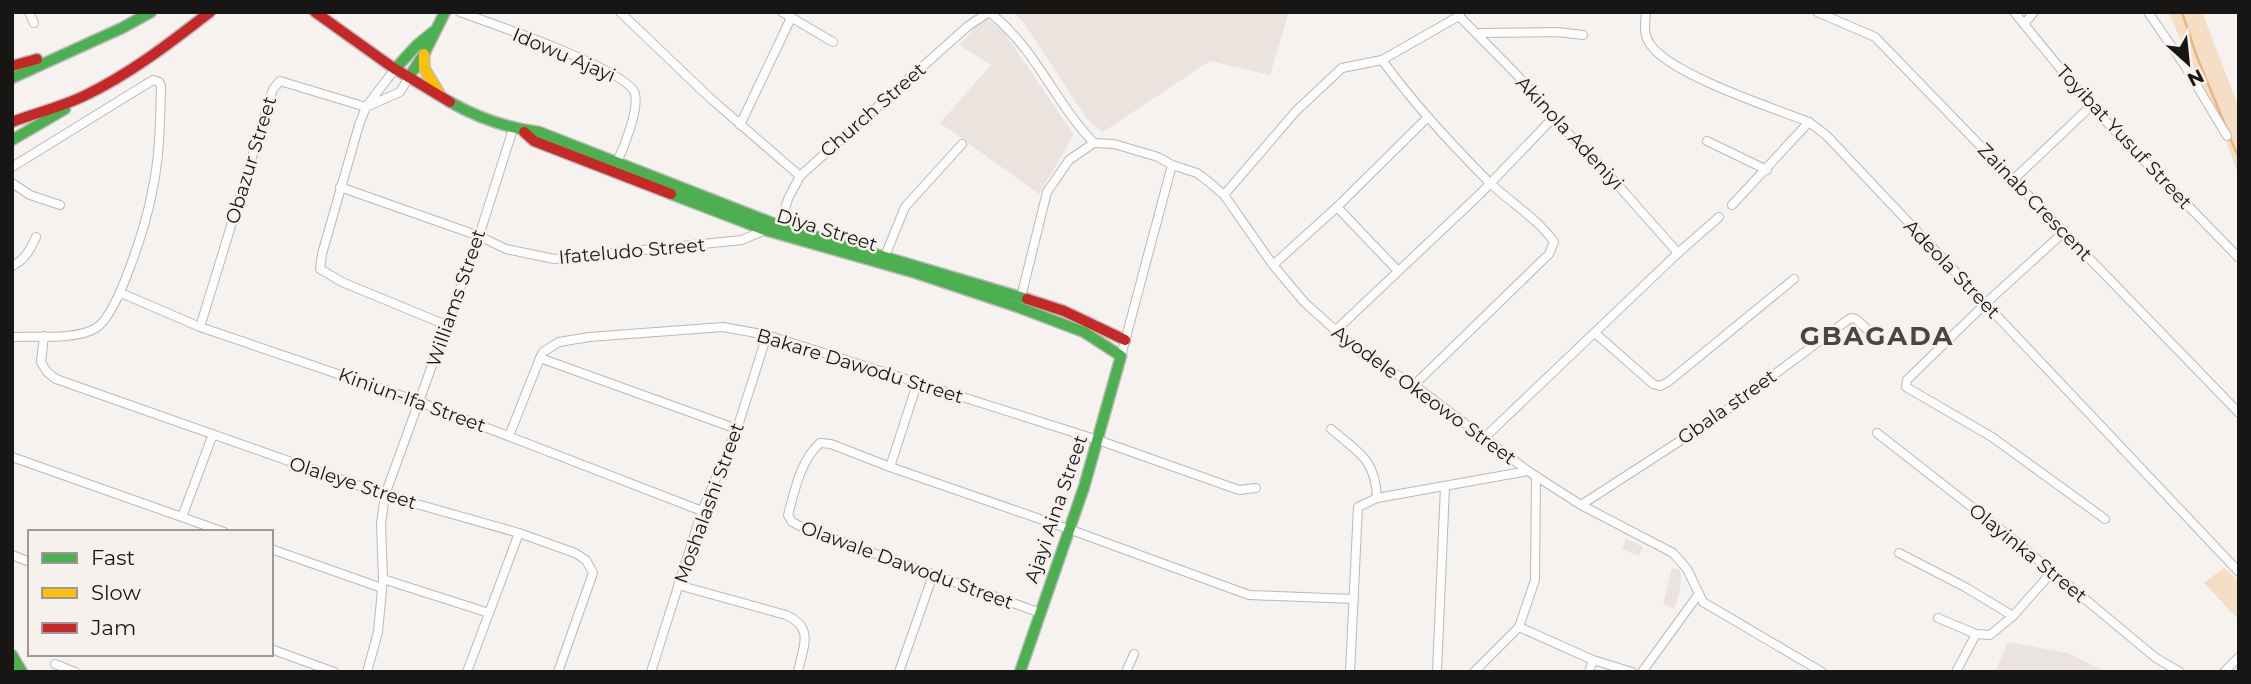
<svg xmlns="http://www.w3.org/2000/svg" width="2251" height="684" font-family="Montserrat,sans-serif">
<style>
.built{fill:#ebe3de}
.green{fill:#f6ddc5}
.lines{fill:none;stroke-linecap:round;stroke-linejoin:round}
.stream{stroke:#e8b681;stroke-width:2.5}
.street-casing{stroke:#bbb9b7;stroke-width:10}
.fast-casing{stroke:#bbb9b7;stroke-width:13}
.slow-casing{stroke:#bbb9b7;stroke-width:13}
.jam-casing{stroke:#bbb9b7;stroke-width:13}
.street{stroke:#fefdfd;stroke-width:8}
.fast{stroke:#4caf50;stroke-width:10}
.slow{stroke:#ffc107;stroke-width:10}
.jam{stroke:#c62828;stroke-width:10}
.labels{text-anchor:middle;dominant-baseline:central;stroke-width:5;stroke-linejoin:round;paint-order:stroke}
.street-label{font-size:19px;fill:#181615;stroke:#f7f1ed}
.district-label{font-size:26px;font-weight:bold;letter-spacing:2px;fill:#494541;stroke:#f7f1ed}
</style>
<rect width="100%" height="100%" fill="#f5f2ef"/>
<g class="built">
<path d="M 1011,12 L 1289,12 L 1270,75 L 1210,61 L 1103,132 L 1087,119 L 1022,20 Z"/>
<path d="M 985,17 L 1004,32 L 1074,135 L 1039,194 L 940,123 L 991,65 L 959,45 Z"/>
<path d="M 1626,539 L 1643,547 L 1639,556 L 1622,549 Z"/>
<path d="M 1672,568 L 1680,570 L 1681,577 L 1680,591 L 1674,609 L 1663,604 Z"/>
<path d="M 2008,642 L 2068,653 L 2106,672 L 1995,672 Z"/>
</g>
<g class="green">
<path d="M 2168,12 L 2202,12 L 2239,108 L 2239,177 L 2220,124 Z"/>
<path d="M 2224,568 L 2239,581 L 2239,620 L 2204,583 Z"/>
</g>
<g class="lines">
<g class="stream">
<path d="M 2182,12 L 2197,57 L 2226,127"/>
<path d="M 2229,136 L 2239,158"/>
</g>
<defs>
<g id="street">
<path d="M 29,12 L 34,23"/>
<path d="M 460,12 C 487,22 630,70 635,94 C 639,110 624,147 617,162"/>
<path d="M 620,12 L 710,98 L 800,176"/>
<path d="M 782,12 L 833,42"/>
<path d="M 989,12 C 1035,47 1055,103 1094,143"/>
<path d="M 1646,12 C 1645,23 1643,34 1650,44 C 1669,74 1773,108 1809,122 L 1826,135 L 2239,572"/>
<path d="M 1817,12 L 1875,37 L 2239,413"/>
<path d="M 2014,12 L 2091,106 L 2239,258"/>
<path d="M 2148,12 L 2185,66 L 2227,136"/>
<path d="M 1459,16 L 1518,76 L 1553,118 L 1601,166 L 1678,253"/>
<path d="M 2024,24 L 2034,12"/>
<path d="M 1477,33 L 1557,32 L 1583,35"/>
<path d="M 1382,60 C 1414,104 1452,145 1490,183 C 1511,203 1538,219 1554,242 L 1549,254 L 1414,385"/>
<path d="M 395,69 L 366,107 L 359,125 L 322,254 L 320,269 L 342,282 L 446,325"/>
<path d="M 740,125 L 791,18"/>
<path d="M 1707,141 L 1767,170"/>
<path d="M 1094,143 L 1114,144 L 1158,157 L 1172,165 L 1197,173 L 1209,182 L 1224,195 L 1273,265 L 1305,303 L 1361,353 L 1414,385 L 1528,471 L 1581,505 L 1673,553 L 1687,569 L 1703,602 L 1822,672"/>
<path d="M 12,167 L 153,80 L 159,82 L 161,86 C 160,122 160,157 152,192 C 147,220 119,314 96,328 C 78,340 34,336 12,337"/>
<path d="M 2014,179 L 2091,106"/>
<path d="M 12,183 L 30,195 L 60,205"/>
<path d="M 340,187 L 479,236 L 506,249 L 554,259 L 742,240 L 765,230"/>
<path d="M 1224,195 L 1296,111 L 1342,68 L 1382,60 L 1459,16 L 1461,12"/>
<path d="M 1732,205 L 1809,122"/>
<path d="M 1337,207 L 1398,271"/>
<path d="M 780,226 L 788,199 L 800,176 L 968,26 L 989,12"/>
<path d="M 2064,232 L 1986,303 L 1907,380 L 1906,387 L 1992,437 L 2105,519"/>
<path d="M 885,256 L 905,207 L 962,144"/>
<path d="M 1273,265 L 1337,207 L 1428,117"/>
<path d="M 12,266 C 25,260 30,250 36,237"/>
<path d="M 121,293 L 200,327 L 420,402 L 702,511"/>
<path d="M 1021,297 L 1047,192 L 1069,160 L 1094,143"/>
<path d="M 200,327 L 273,89 L 280,81 L 366,107 L 400,92 L 409,77"/>
<path d="M 1335,331 L 1480,194 L 1553,118"/>
<path d="M 1595,333 L 1653,384 L 1660,386 L 1668,382 L 1794,279"/>
<path d="M 44,336 L 41,362 L 47,372 L 56,379 L 385,495 L 519,533 L 575,553 L 586,560 L 593,573 L 558,672"/>
<path d="M 1121,356 L 1172,165"/>
<path d="M 540,358 L 737,429"/>
<path d="M 1331,429 C 1359,453 1375,458 1377,498"/>
<path d="M 1877,433 L 2014,540 L 2156,658 L 2180,672"/>
<path d="M 509,436 L 540,358 L 543,352 L 559,342 L 589,337 L 723,327 L 767,335 L 1098,440 L 1239,490 L 1256,488"/>
<path d="M 1483,439 L 1678,253 L 1719,217"/>
<path d="M 12,457 L 224,532"/>
<path d="M 890,467 L 917,384"/>
<path d="M 1536,476 L 1535,580 L 1519,627 L 1593,660 L 1632,672"/>
<path d="M 1581,505 L 1717,417 L 1845,322 L 1851,318 L 1856,319 L 1869,331"/>
<path d="M 182,517 L 213,434"/>
<path d="M 271,549 L 382,588"/>
<path d="M 1899,553 L 1965,587 L 2013,616"/>
<path d="M 12,555 L 30,562"/>
<path d="M 383,579 L 489,613"/>
<path d="M 678,585 L 786,615 C 815,628 803,646 798,672"/>
<path d="M 1038,612 L 806,529 L 792,522 L 788,515 C 795,490 800,461 820,443 L 831,444 L 890,467 L 1063,527 L 1249,595 L 1354,599"/>
<path d="M 1938,618 L 1976,634 L 1990,635 L 2013,616 L 2052,572"/>
<path d="M 271,649 L 334,672"/>
<path d="M 55,664 L 75,672"/>
<path d="M 367,672 L 378,632 L 383,579 L 381,524 L 385,495 L 479,236 L 513,129"/>
<path d="M 467,672 L 519,533"/>
<path d="M 651,672 L 702,511 L 737,429 L 767,335"/>
<path d="M 899,672 L 933,575"/>
<path d="M 1126,672 L 1134,654"/>
<path d="M 1350,672 L 1358,507 L 1377,498 L 1528,471"/>
<path d="M 1437,672 L 1445,487"/>
<path d="M 1474,672 L 1519,627"/>
<path d="M 1589,672 L 1593,660"/>
<path d="M 1642,672 L 1698,595"/>
<path d="M 1956,672 L 1976,634"/>
<path d="M 2224,672 L 2239,657"/>
</g>
<g id="fast">
<path d="M 395,69 L 417,45 L 433,32"/>
<path d="M 409,77 L 424,54 L 445,12"/>
<path d="M 12,78 L 122,28 L 151,12"/>
<path d="M 450,102 C 478,118 507,128 539,132 L 780,226 L 1027,299"/>
<path d="M 12,140 L 65,109"/>
<path d="M 671,194 L 765,230 L 916,273 L 1018,307 L 1084,332 L 1121,356 L 1084,487 L 1020,672"/>
<path d="M 12,655 L 22,672"/>
</g>
<path id="slow" d="M 424,54 L 424,68 L 439,93"/>
<g id="jam">
<path d="M 315,12 L 392,67 L 450,102"/>
<path d="M 12,66 L 37,59"/>
<path d="M 12,122 C 36,113 61,107 84,96 C 130,74 170,43 210,12"/>
<path d="M 524,132 L 534,141 L 671,194"/>
<path d="M 1027,299 L 1064,311 L 1125,340"/>
</g>
</defs>
<use href="#street" class="street-casing"/>
<use href="#fast" class="fast-casing"/>
<use href="#slow" class="slow-casing"/>
<use href="#jam" class="jam-casing"/>
<use href="#street" class="street"/>
<use href="#fast" class="fast"/>
<use href="#slow" class="slow"/>
<use href="#jam" class="jam"/>
</g>
<g class="labels">
<g class="street-label">
<text transform="translate(564 55) rotate(23)">Idowu Ajayi</text>
<text transform="translate(873 110) rotate(-41)">Church Street</text>
<text transform="translate(1570 133) rotate(47)">Akinola Adeniyi</text>
<text transform="translate(2124 137) rotate(47)">Toyibat Yusuf Street</text>
<text transform="translate(251 160) rotate(-73)">Obazur Street</text>
<text transform="translate(2035 202) rotate(46)">Zainab Crescent</text>
<text transform="translate(827 230) rotate(17)">Diya Street</text>
<text transform="translate(632 251) rotate(-5)">Ifateludo Street</text>
<text transform="translate(1952 269) rotate(46)">Adeola Street</text>
<text transform="translate(456 298) rotate(-71)">Williams Street</text>
<text transform="translate(860 366) rotate(17)">Bakare Dawodu Street</text>
<text transform="translate(1424 395) rotate(36)">Ayodele Okeowo Street</text>
<text transform="translate(412 400) rotate(20)">Kiniun-Ifa Street</text>
<text transform="translate(1727 407) rotate(-35)">Gbala street</text>
<text transform="translate(353 483) rotate(18)">Olaleye Street</text>
<text transform="translate(709 503) rotate(-70)">Moshalashi Street</text>
<text transform="translate(1056 509) rotate(-71)">Ajayi Aina Street</text>
<text transform="translate(2028 553) rotate(39)">Olayinka Street</text>
<text transform="translate(907 565) rotate(20)">Olawale Dawodu Street</text>
</g>
<g class="district-label">
<text x="1877" y="336">GBAGADA</text>
</g>
</g>
<rect width="2251" height="684" fill="none" stroke="#181615" stroke-width="28"/>
<rect x="28" y="530" width="245" height="126" fill="#f7f1ed" stroke="#9e9997" stroke-width="2"/>
<rect x="42" y="553" width="35" height="10" fill="#4caf50" stroke="#9e9997" stroke-width="2"/>
<text x="91" y="565" font-size="21" fill="#181615">Fast</text>
<rect x="42" y="588" width="35" height="10" fill="#ffc107" stroke="#9e9997" stroke-width="2"/>
<text x="91" y="600" font-size="21" fill="#181615">Slow</text>
<rect x="42" y="623" width="35" height="10" fill="#c62828" stroke="#9e9997" stroke-width="2"/>
<text x="91" y="635" font-size="21" fill="#181615">Jam</text>
<g transform="translate(2188 63) rotate(153)" stroke="#f7f1ed" stroke-width="5" paint-order="stroke">
<path d="M0-5L12 26L0 18L-12 26Z" fill="#181615"/>
<text y="-10" font-size="19" font-weight="bold" text-anchor="middle" fill="#181615">N</text>
</g>
</svg>
